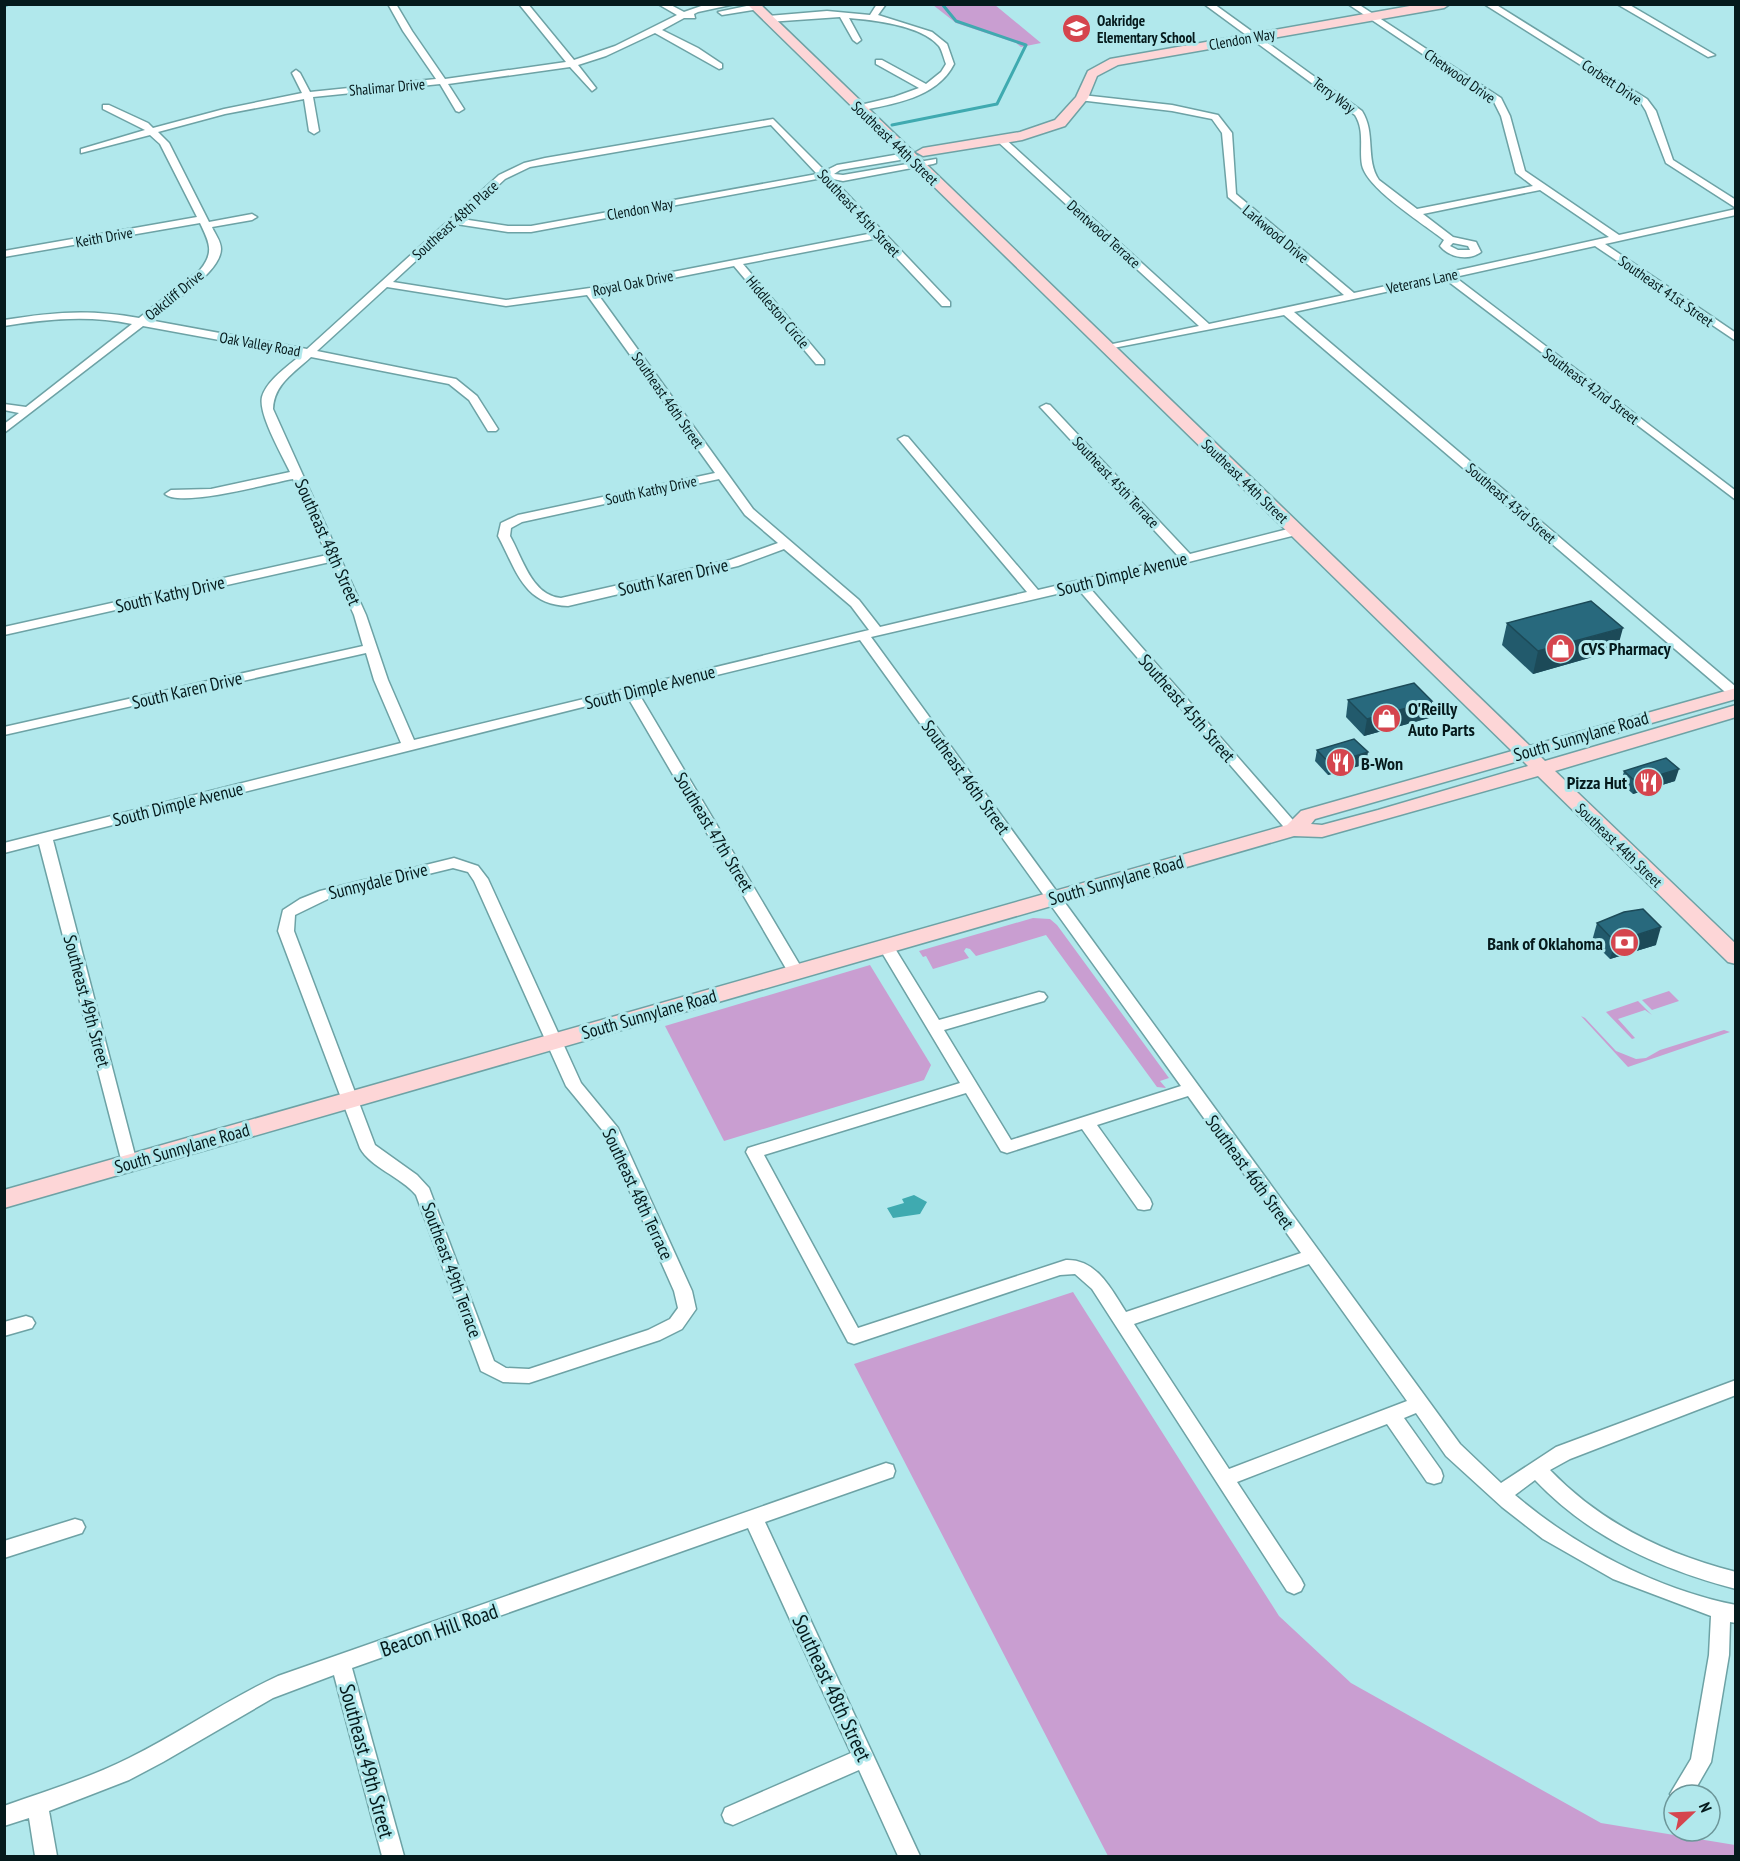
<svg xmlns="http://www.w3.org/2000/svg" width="1740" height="1861" font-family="'PT Sans Narrow',sans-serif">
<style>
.green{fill:#c99ed1}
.water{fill:#3faab0}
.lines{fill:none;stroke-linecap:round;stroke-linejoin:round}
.stream{stroke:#3faab0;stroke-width:3}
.street-casing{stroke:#6da2a5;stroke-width:3}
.secondary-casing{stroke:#6da2a5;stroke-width:3}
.street{fill:#fff;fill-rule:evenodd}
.secondary{fill:#fdd6d7;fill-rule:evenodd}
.wall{fill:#225a6c}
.shaded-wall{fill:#1c4a58}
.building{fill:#28697d;stroke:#1c4a58;stroke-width:1.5}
.labels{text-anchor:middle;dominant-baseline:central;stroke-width:6;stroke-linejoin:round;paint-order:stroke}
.far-poi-label{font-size:15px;font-weight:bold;fill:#051a1c;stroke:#b1e8ec;text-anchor:start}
.far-street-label{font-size:15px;fill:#051a1c;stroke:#b1e8ec}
.street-label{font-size:18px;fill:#051a1c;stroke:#b1e8ec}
.poi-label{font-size:18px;font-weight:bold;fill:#051a1c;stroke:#b1e8ec;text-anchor:start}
.near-street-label{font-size:21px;fill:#051a1c;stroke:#b1e8ec}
</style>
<rect width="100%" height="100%" fill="#b1e8ec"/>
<g class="green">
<path d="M 933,5 L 995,5 L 1041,43 L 1021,47 L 1016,43 L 956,23 Z"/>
<path d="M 1033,918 L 1050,919 L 1057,925 L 1169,1078 L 1160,1081 L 1166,1088 L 1157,1087 L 1046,935 L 976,956 L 970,949 L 966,948 L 964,951 L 969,958 L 933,969 L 926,956 L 923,957 L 919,951 Z"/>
<path d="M 870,965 L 931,1065 L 924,1080 L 724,1141 L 665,1026 Z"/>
<path d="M 1669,991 L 1679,1001 L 1652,1010 L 1642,1000 Z"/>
<path d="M 1638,1001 L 1652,1015 L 1645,1010 L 1618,1019 L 1635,1038 L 1632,1039 L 1606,1012 Z"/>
<path d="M 1581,1016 L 1585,1018 L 1616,1051 L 1636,1059 L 1646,1058 L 1660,1050 L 1724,1030 L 1730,1032 L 1628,1067 Z"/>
<path d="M 1073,1292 L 1279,1616 L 1351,1683 L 1601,1823 L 1735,1845 L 1735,1856 L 1108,1856 L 854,1364 Z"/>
</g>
<path class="water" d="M 914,1195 L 927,1202 L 920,1214 L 893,1218 L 887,1208 L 904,1203 L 902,1199 Z"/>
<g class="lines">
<g class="stream">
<path d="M 4,6 L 9,4"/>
<path d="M 892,125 L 997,104 L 1026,45 L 956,21 L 942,4"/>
</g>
<defs>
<g id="street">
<path d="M 388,4 L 396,4 L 412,31 L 445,79 L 566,62 L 519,4 L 528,4 L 574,60 L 615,46 L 677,15 L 658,4 L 669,4 L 684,12 L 707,4 L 735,4 L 698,12 L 694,14 L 695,18 L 684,18 L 662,30 L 698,48 L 722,64 L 722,68 L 719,69 L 655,33 L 606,56 L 578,65 L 596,88 L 592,91 L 570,67 L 448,84 L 464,109 L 459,112 L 456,111 L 440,84 L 313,97 L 319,131 L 314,134 L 309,131 L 304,99 L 225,114 L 158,132 L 169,143 L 209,222 L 252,214 L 257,217 L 252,220 L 212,227 C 215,234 221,241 221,249 C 221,273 167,306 149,320 L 307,349 L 499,175 L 524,163 L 545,158 L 773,119 L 825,171 L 837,165 L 900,154 L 905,157 L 900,160 L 840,170 L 834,174 L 843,175 L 936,159 L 936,163 L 933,164 L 843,181 L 833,179 L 950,302 L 950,306 L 942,306 L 878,238 L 743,264 L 824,360 L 824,364 L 816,364 L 734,266 L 597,293 L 753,509 L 859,600 L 880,627 L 1027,592 L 900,441 L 898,439 L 904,436 L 908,437 L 1038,590 L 1179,557 L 1042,409 L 1040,407 L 1046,404 L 1050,405 L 1190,554 L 1296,527 L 1300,528 L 1300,534 L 1089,587 L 1299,827 L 1301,830 L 1294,835 L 1289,833 L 1078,589 L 871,637 L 1460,1444 L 1501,1483 L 1556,1447 L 1736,1380 L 1736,1395 L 1570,1459 L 1550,1470 C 1601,1523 1665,1554 1736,1572 L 1736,1589 C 1660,1569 1590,1538 1535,1480 L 1515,1495 C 1576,1547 1656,1589 1736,1605 L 1736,1623 L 1730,1622 L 1729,1655 L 1711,1762 L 1692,1795 L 1674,1795 L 1674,1801 L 1670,1794 L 1691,1759 L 1709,1655 L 1711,1616 L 1613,1579 L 1543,1539 L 1502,1507 L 1446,1456 L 1416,1413 L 1404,1418 L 1441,1470 L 1443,1476 L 1441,1482 L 1434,1484 L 1427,1482 L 1387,1424 L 1237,1482 L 1301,1579 L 1304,1585 L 1301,1591 L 1294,1594 L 1287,1591 L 1092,1289 L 1075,1274 L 1060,1275 L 854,1344 L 848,1342 L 746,1152 L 748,1148 L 960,1083 L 878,946 L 881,942 L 891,942 L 939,1020 L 1039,992 L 1044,993 L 1047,997 L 1044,1001 L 944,1030 L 1011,1140 L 1181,1086 L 860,640 L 639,694 L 804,972 L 796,977 L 788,972 L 627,696 L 53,840 L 137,1163 L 135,1167 L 129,1169 L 123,1167 L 39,844 L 4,853 L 4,843 L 401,743 L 374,680 L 366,653 L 4,735 L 4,727 L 363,646 L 354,615 L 330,562 L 4,635 L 4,627 L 327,555 L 293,479 C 270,483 181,508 165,494 L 171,490 L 211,489 L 290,472 C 282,455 258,414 262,397 C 267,380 288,366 301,355 L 143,326 L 4,433 L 4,424 L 19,413 L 4,410 L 4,404 L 26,407 L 132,324 C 88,315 48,319 4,326 L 4,320 C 54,312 89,309 139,318 L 200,270 C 215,252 209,242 200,223 L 4,257 L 4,251 L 197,217 L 160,144 L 150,135 L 81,153 L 81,149 L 145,130 L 103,109 L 103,105 L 109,105 L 148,123 L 153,128 L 224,109 L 302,93 L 292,73 L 296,70 L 300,73 L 310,92 L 436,79 L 403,31 ZM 771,125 L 817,174 L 531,226 L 508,226 L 462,219 L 505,179 L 530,167 ZM 822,178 L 873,233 L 590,288 L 506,300 L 393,282 L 456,224 L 508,232 L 531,232 ZM 387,287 L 506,306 L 587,295 L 715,473 L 518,515 L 501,523 L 498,536 C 516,569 523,605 568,606 L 738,566 L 784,549 L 851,606 L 869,630 L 414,740 L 388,680 L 366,615 L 273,409 C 274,384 294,373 311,357 L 449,384 L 469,400 L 488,431 L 496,431 L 498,429 L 477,396 L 456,379 L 317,351 ZM 719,479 L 745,515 L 778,543 L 730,560 L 561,598 C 532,596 522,557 510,536 L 511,528 L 522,522 ZM 966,1093 L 1001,1151 L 1007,1153 L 1082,1129 L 1138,1209 L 1144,1210 L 1150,1209 L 1152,1204 L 1150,1199 L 1097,1125 L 1188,1096 L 1301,1253 L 1126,1312 C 1111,1289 1097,1259 1066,1260 L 858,1328 L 764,1155 ZM 1309,1264 L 1407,1401 L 1229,1469 L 1134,1324 Z"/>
<path d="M 756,4 L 760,7 L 759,9 L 722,15 L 718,12 Z"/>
<path d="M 877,4 L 886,4 L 878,15 L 932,32 L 947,44 L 954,64 C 937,98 893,104 859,111 L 854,108 L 856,106 L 894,97 L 919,88 L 876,64 L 876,60 L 882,60 L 926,84 L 941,72 L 946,64 C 944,59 942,50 939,46 C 921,25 874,20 849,18 L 861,40 L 857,43 L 853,40 L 840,17 L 768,22 L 764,19 L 768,16 L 827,11 L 870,15 Z"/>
<path d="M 1204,4 L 1214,4 L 1362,111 C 1376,133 1365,159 1379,180 L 1417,209 L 1533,186 L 1516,173 L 1501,116 L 1494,102 L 1348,4 L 1358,4 L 1501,98 L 1510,116 L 1525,171 L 1619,235 L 1736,209 L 1736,215 L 1605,244 L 1736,333 L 1736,341 L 1595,246 L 1455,277 L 1736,491 L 1736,500 L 1445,279 L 1294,312 L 1736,687 L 1736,698 L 1731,697 L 1284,315 L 1103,350 L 1103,346 L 1199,326 L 997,141 L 997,137 L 1003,137 L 1209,324 L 1344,295 L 1228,197 L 1222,133 L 1212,119 L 1172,111 L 1079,100 L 1077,98 L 1082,95 L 1172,105 L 1218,115 L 1232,133 L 1236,194 L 1354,293 L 1609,237 L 1540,190 L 1423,214 L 1453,237 L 1476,242 L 1481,252 C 1469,261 1450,258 1440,246 L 1444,240 C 1424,224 1367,189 1362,165 C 1359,148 1365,131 1355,115 ZM 1453,243 L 1468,246 L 1470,250 L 1458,250 L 1450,246 Z"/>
<path d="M 1484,4 L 1495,4 L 1647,99 L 1656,111 L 1673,160 L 1736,200 L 1736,208 L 1666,163 L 1646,111 L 1641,103 Z"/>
<path d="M 1617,4 L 1628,4 L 1715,55 L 1708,57 Z"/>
<path d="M 454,858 L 478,866 L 488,879 L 581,1083 L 618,1128 L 692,1291 L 696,1309 L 682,1329 L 660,1340 L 529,1383 L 503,1382 L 481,1371 L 416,1195 C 401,1177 370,1167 360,1148 L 278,931 L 283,910 L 300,899 L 320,891 ZM 453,868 L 468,872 L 474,881 L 566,1086 L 603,1131 L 674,1291 L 678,1308 L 670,1319 L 648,1330 L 529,1369 L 506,1368 L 494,1361 L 429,1188 L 417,1175 L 375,1145 L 294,931 L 295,915 L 330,898 Z"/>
<path d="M 26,1316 L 32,1318 L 35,1323 L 32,1328 L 4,1336 L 4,1322 Z"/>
<path d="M 886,1463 L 893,1465 L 895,1471 L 893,1477 L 765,1522 L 920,1856 L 898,1856 L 859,1770 L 733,1825 L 725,1822 L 722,1815 L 725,1808 L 851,1753 L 748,1528 L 352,1668 L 404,1856 L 382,1856 L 334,1675 L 273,1698 L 163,1762 L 129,1780 L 49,1811 L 57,1856 L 35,1856 L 29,1818 L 4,1826 L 4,1806 C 46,1791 89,1778 129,1758 C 180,1733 226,1700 278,1676 Z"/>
<path d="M 75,1519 L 82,1521 L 85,1527 L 82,1533 L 4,1558 L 4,1541 Z"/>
</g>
<g id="secondary">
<path d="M 747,4 L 760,4 L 1530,746 L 1736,688 L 1736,699 L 1539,755 L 1545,761 L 1736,705 L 1736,717 L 1555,771 L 1736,944 L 1736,964 L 1728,962 L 1538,776 L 1322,837 L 1294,836 L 4,1208 L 4,1190 L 1287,825 L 1301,811 L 1512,751 ZM 1522,760 L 1528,766 L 1378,810 L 1322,825 L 1311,824 L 1315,819 Z"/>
<path d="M 1421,4 L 1450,4 L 1444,8 L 1118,65 L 1097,76 L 1088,98 L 1065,126 L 1022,140 L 923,156 L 916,152 L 923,148 L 1020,132 L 1055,120 L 1076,97 L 1088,71 L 1110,59 Z"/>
</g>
</defs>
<use href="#street" class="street-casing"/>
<use href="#secondary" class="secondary-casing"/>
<use href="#street" class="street"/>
<use href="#secondary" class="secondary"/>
</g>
<g class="wall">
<path d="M 1507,623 L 1617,650 L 1533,674 L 1502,645 Z"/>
<path d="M 1348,700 L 1432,701 L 1429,718 L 1364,736 L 1346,717 Z"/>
<path d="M 1317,750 L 1366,764 L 1328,775 L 1315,761 Z"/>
<path d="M 1624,771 L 1675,781 L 1633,794 L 1621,783 Z"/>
<path d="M 1597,923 L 1656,945 L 1610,959 L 1592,941 Z"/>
</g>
<g class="shaded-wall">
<path d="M 1623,628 L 1617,650 L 1533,674 L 1538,651 Z"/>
<path d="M 1432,701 L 1429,718 L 1364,736 L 1367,719 Z"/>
<path d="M 1368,752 L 1366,764 L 1328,775 L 1330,764 Z"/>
<path d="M 1679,769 L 1675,781 L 1633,794 L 1636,782 Z"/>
<path d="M 1661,927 L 1656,945 L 1610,959 L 1615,942 Z"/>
</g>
<g class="building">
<path d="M 1591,601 L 1623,628 L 1538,651 L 1507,623 Z"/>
<path d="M 1414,683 L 1432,701 L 1367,719 L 1348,700 Z"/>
<path d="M 1354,739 L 1368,752 L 1330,764 L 1317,750 Z"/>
<path d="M 1666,758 L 1679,769 L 1636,782 L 1624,771 Z"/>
<path d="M 1643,909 L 1661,927 L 1615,942 L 1597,923 L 1624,912 Z"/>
</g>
<defs>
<symbol id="school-disc" viewBox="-11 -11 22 22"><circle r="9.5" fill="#d5454e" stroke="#b1e8ec"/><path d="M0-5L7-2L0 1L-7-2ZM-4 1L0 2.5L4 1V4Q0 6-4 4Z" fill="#fff"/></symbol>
<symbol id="shop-disc" viewBox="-11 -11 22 22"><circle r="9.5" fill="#d5454e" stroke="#b1e8ec"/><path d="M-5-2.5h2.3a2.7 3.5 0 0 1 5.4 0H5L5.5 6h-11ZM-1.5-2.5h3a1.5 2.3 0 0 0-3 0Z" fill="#fff"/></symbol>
<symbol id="restaurant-disc" viewBox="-11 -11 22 22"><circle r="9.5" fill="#d5454e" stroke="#b1e8ec"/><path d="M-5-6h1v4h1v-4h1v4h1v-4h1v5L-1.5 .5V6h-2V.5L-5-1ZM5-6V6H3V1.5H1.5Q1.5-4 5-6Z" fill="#fff"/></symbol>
<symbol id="bank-disc" viewBox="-11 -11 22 22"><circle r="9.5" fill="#d5454e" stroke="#b1e8ec"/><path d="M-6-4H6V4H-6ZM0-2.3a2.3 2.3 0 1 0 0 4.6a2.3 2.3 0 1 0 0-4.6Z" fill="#fff"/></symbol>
</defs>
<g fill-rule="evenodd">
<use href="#school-disc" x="1060" y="12" width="33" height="33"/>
<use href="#shop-disc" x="1544" y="632" width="33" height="33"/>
<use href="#shop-disc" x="1370" y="702" width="33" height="33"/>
<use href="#restaurant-disc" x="1324" y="746" width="33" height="33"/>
<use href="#restaurant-disc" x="1632" y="766" width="33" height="33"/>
<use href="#bank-disc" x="1608" y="926" width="33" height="33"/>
</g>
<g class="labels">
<g class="far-poi-label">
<text x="1097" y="20">Oakridge<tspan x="1097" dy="17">Elementary School</tspan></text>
</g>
<g class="far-street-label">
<text transform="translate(1242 39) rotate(-10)">Clendon Way</text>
<text transform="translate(1460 76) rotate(35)">Chetwood Drive</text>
<text transform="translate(1612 82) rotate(34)">Corbett Drive</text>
<text transform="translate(387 87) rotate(-5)">Shalimar Drive</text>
<text transform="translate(1334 95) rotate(37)">Terry Way</text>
<text transform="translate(895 143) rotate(44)">Southeast 44th Street</text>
<text transform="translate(640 209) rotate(-10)">Clendon Way</text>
<text transform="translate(859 213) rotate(47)">Southeast 45th Street</text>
<text transform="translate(455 220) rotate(-42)">Southeast 48th Place</text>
<text transform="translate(1104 234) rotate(42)">Dentwood Terrace</text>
<text transform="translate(1276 234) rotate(40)">Larkwood Drive</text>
<text transform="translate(104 237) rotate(-10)">Keith Drive</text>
<text transform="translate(1422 281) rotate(-12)">Veterans Lane</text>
<text transform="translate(633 283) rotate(-11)">Royal Oak Drive</text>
<text transform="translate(1666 291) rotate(35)">Southeast 41st Street</text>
<text transform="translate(174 295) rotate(-39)">Oakcliff Drive</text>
<text transform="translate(778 312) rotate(50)">Hiddleston Circle</text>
<text transform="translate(260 344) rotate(10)">Oak Valley Road</text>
<text transform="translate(1591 386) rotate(37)">Southeast 42nd Street</text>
<text transform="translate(668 400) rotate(55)">Southeast 46th Street</text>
<text transform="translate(1245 481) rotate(44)">Southeast 44th Street</text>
<text transform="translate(1116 482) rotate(47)">Southeast 45th Terrace</text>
<text transform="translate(651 490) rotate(-12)">South Kathy Drive</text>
<text transform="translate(1511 503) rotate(41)">Southeast 43rd Street</text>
<text transform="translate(1619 845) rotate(44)">Southeast 44th Street</text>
</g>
<g class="street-label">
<text transform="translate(328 542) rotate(66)">Southeast 48th Street</text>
<text transform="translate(1122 574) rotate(-14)">South Dimple Avenue</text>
<text transform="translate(673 577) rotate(-13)">South Karen Drive</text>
<text transform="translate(170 594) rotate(-13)">South Kathy Drive</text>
<text transform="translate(650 687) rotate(-14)">South Dimple Avenue</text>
<text transform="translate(187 690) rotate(-13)">South Karen Drive</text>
<text transform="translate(1187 708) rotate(49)">Southeast 45th Street</text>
<text transform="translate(1581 736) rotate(-16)">South Sunnylane Road</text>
<text transform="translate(966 777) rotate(54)">Southeast 46th Street</text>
<text transform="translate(178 804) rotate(-14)">South Dimple Avenue</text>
<text transform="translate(714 832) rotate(59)">Southeast 47th Street</text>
<text transform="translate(1116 880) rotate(-16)">South Sunnylane Road</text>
<text transform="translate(378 881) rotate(-14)">Sunnydale Drive</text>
<text transform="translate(87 1001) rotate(75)">Southeast 49th Street</text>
<text transform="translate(649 1014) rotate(-16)">South Sunnylane Road</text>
<text transform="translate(182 1148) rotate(-16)">South Sunnylane Road</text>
<text transform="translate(1250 1172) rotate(54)">Southeast 46th Street</text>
<text transform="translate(638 1194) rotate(65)">Southeast 48th Terrace</text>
<text transform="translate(452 1270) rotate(70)">Southeast 49th Terrace</text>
</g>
<g class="poi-label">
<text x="1581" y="648">CVS Pharmacy</text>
<text x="1408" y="708">O'Reilly<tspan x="1408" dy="21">Auto Parts</tspan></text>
<text x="1361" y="763">B-Won</text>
<text x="1627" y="782" text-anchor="end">Pizza Hut</text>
<text x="1603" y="943" text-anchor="end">Bank of Oklahoma</text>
</g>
<g class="near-street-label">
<text transform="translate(439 1630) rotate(-19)">Beacon Hill Road</text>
<text transform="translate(832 1688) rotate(65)">Southeast 48th Street</text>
<text transform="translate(367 1761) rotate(75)">Southeast 49th Street</text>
</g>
</g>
<rect width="1740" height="1861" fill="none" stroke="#051a1c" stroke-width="12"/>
<g transform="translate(1692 1813) rotate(67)"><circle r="28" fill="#b1e8ec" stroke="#6c9699" stroke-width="1.5"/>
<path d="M0-4.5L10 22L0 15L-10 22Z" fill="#d5454e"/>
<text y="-9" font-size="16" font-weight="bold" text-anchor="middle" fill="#051a1c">N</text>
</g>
</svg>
